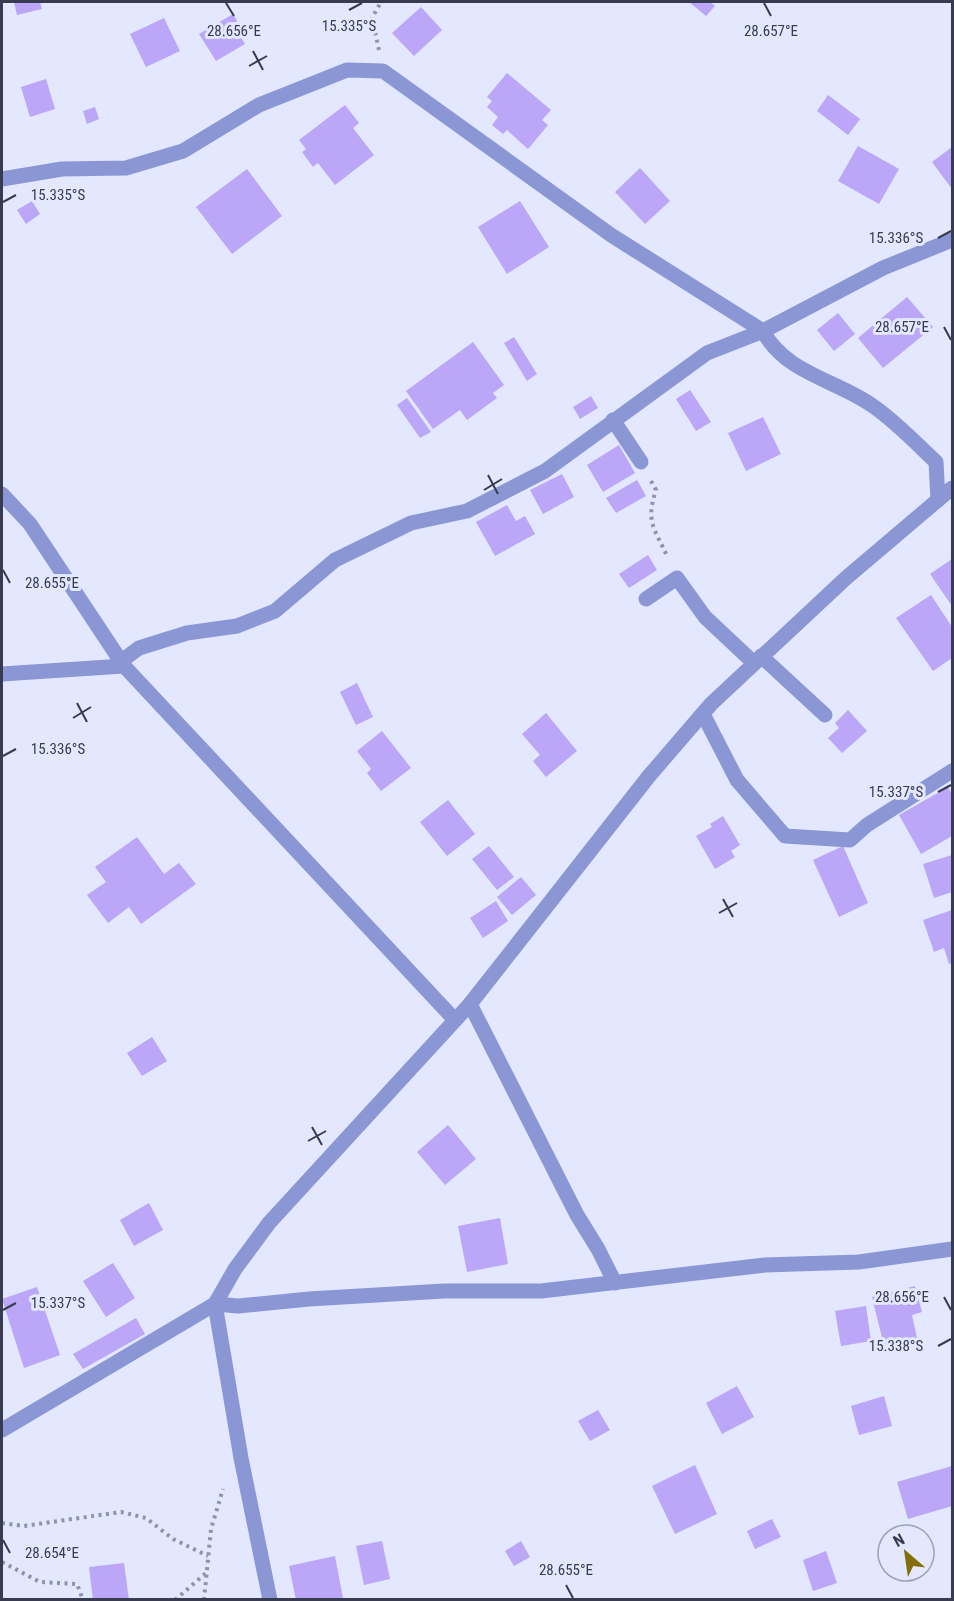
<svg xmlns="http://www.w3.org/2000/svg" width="954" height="1601" font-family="'Roboto Condensed',sans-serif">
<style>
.building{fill:#bba6f7}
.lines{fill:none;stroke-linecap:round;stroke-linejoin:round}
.path{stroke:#8e93a8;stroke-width:4;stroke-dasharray:3 4.5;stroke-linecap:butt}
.minor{stroke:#8b97d5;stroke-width:15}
.ticks{fill:none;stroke:#373b50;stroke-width:2}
.ticks-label{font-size:15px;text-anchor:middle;fill:#373b50;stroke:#e3e8fe;stroke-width:6;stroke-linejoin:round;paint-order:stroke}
</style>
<rect width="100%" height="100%" fill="#e3e8fe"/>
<g class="building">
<path d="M 14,2 L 40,2 L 42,9 L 17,15 Z"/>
<path d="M 689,2 L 710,2 L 715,6 L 706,16 Z"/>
<path d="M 421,7 L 442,30 L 414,56 L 392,33 Z"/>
<path d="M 233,14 L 243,32 L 239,34 L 245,44 L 216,61 L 199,34 Z"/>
<path d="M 164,18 L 180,51 L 146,67 L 130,34 Z"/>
<path d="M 507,73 L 551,110 L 542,120 L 548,125 L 528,149 L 507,130 L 503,134 L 492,125 L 498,117 L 487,107 L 492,101 L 487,97 Z"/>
<path d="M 46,79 L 55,109 L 30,117 L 21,87 Z"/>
<path d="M 828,95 L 860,119 L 848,135 L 817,111 Z"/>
<path d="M 345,105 L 359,123 L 353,128 L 374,155 L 335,185 L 318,163 L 313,167 L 302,152 L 306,149 L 299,140 Z"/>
<path d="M 95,107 L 99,119 L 87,124 L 83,111 Z"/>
<path d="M 858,146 L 899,169 L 879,204 L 838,181 Z"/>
<path d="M 952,147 L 952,189 L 932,162 Z"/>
<path d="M 640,168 L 670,201 L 645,224 L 615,192 Z"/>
<path d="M 247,169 L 282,216 L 232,254 L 196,207 Z"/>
<path d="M 32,201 L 40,214 L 26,224 L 17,210 Z"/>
<path d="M 520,201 L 549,247 L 507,274 L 478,227 Z"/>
<path d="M 907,297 L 933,327 L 883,368 L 858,338 Z"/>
<path d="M 838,313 L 855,334 L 834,351 L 817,330 Z"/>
<path d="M 514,337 L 537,374 L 527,381 L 504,343 Z"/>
<path d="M 473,342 L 504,385 L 493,393 L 497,398 L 467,420 L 460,410 L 433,429 L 406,391 Z"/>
<path d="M 690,390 L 711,422 L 696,431 L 676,399 Z"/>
<path d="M 591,396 L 598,408 L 580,419 L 573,407 Z"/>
<path d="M 407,398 L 431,432 L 420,438 L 397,405 Z"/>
<path d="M 763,417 L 781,454 L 746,471 L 728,433 Z"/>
<path d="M 619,445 L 635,473 L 603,492 L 587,465 Z"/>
<path d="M 562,474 L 574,497 L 543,514 L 530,490 Z"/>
<path d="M 637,480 L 646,496 L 616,513 L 606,498 Z"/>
<path d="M 507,505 L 516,521 L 525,516 L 535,534 L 495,556 L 476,522 Z"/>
<path d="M 648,555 L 657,570 L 629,588 L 619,574 Z"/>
<path d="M 952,559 L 952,606 L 930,574 Z"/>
<path d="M 931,595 L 952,627 L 952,658 L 933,671 L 896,618 Z"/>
<path d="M 357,683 L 373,717 L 356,725 L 340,692 Z"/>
<path d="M 848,710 L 867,731 L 842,753 L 828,738 L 839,728 L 835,723 Z"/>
<path d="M 546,713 L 577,751 L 546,777 L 533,761 L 540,755 L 522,734 Z"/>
<path d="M 382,731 L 411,768 L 381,791 L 367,773 L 371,769 L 357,751 Z"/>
<path d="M 948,787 L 952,794 L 952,836 L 921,854 L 899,815 Z"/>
<path d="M 448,800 L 475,834 L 447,856 L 420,822 Z"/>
<path d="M 723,816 L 740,845 L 731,851 L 735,857 L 715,869 L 696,836 L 712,827 L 710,824 Z"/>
<path d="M 137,837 L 164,874 L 179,863 L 196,884 L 141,924 L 129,907 L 108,923 L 87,895 L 106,882 L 95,867 Z"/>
<path d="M 489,846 L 514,877 L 497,890 L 472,859 Z"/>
<path d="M 843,846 L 868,903 L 839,917 L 813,860 Z"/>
<path d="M 952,855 L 952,892 L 934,898 L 923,864 Z"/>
<path d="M 521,877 L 536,895 L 512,915 L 497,897 Z"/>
<path d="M 496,901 L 508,921 L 483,938 L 470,918 Z"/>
<path d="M 952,910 L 952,963 L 949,964 L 944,948 L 934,952 L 923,920 Z"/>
<path d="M 152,1037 L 167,1061 L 142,1076 L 127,1053 Z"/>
<path d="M 448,1125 L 476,1159 L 445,1185 L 417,1152 Z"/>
<path d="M 149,1203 L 163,1230 L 134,1246 L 120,1220 Z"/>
<path d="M 500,1218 L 508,1264 L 467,1272 L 458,1226 Z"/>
<path d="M 113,1263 L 135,1298 L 106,1317 L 83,1281 Z"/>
<path d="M 915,1286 L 922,1312 L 912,1315 L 917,1338 L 884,1346 L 872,1297 Z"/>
<path d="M 37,1287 L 60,1355 L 24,1368 L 2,1299 Z"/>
<path d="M 866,1306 L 871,1341 L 841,1346 L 835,1311 Z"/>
<path d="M 136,1318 L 145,1334 L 83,1369 L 73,1354 Z"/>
<path d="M 737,1386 L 754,1417 L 722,1434 L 706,1403 Z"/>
<path d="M 884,1396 L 892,1426 L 859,1435 L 851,1406 Z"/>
<path d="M 598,1410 L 610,1430 L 590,1441 L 578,1421 Z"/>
<path d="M 695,1465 L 717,1514 L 675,1534 L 652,1486 Z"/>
<path d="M 952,1466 L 952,1506 L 908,1519 L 897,1482 Z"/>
<path d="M 772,1519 L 781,1537 L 755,1549 L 747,1531 Z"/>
<path d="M 382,1541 L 390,1579 L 364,1585 L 356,1546 Z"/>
<path d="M 521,1541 L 530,1557 L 514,1566 L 505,1551 Z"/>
<path d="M 826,1551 L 837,1583 L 813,1591 L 803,1560 Z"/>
<path d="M 335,1556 L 343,1598 L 296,1600 L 289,1566 Z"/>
<path d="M 124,1563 L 129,1600 L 93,1600 L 89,1567 Z"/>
</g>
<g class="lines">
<g class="path">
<path d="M 379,50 L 372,18 L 381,2"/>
<path d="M 651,481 L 656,490 C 645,523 655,529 668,558"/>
<path d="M 2,1523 L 24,1526 L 121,1512 L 146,1518 L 173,1539 L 208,1556"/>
<path d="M 2,1562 L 40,1582 L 77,1584 L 83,1600"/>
<path d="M 175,1600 L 206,1573"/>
<path d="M 204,1600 L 211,1529 L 223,1489"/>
</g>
<g class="minor">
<path d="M 2,179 L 62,169 L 126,168 L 183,151 L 259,105 L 347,70 L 383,71 L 611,235 L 763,331 C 786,374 837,380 873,406 C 896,422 916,443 936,462 L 938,500"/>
<path d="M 613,420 L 641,462"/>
<path d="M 2,494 L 30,524 L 124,666 L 455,1020"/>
<path d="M 646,599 L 677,578 L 705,617 L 754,663"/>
<path d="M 761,656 L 825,715"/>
<path d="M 120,662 L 139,648 L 187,633 L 237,626 L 275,611 L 335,560 L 411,523 L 467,511 L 545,471 L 707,353 L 763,331 L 883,268 L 952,240"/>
<path d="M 2,674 L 124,666"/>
<path d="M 703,714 L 737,780 L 785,836 L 850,840 L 867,825 L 952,771"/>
<path d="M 470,1004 L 577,1215 L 598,1249 L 615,1283"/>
<path d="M 2,1430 L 215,1304 L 238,1306 L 309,1299 L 444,1291 L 541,1291 L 765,1265 L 859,1262 L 952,1249"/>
<path d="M 270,1600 L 241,1458 L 215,1304 L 235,1269 L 269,1223 L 470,1004 L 649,776 L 711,704 L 846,578 L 952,488"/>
</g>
</g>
<path class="ticks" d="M 226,3 L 234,16M 764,3 L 771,16M 349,10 L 362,3M 253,51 L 263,70M 249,66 L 267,56M 3,202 L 16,195M 938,238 L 951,231M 944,327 L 951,340M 488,475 L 498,494M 484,490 L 502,479M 3,570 L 10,583M 77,703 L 87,722M 73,718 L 91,707M 3,756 L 16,749M 938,792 L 951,785M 723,899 L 733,917M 719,913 L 737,903M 312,1127 L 322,1145M 308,1141 L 326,1131M 944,1297 L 951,1310M 3,1310 L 16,1303M 938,1346 L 951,1339M 3,1540 L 10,1553M 566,1585 L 573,1598"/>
<g class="ticks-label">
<text x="349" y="31">15.335°S</text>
<text x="234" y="36">28.656°E</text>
<text x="771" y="36">28.657°E</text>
<text x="58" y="200">15.335°S</text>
<text x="896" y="243">15.336°S</text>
<text x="902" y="332">28.657°E</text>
<text x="52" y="588">28.655°E</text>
<text x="58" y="754">15.336°S</text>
<text x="896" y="797">15.337°S</text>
<text x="902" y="1302">28.656°E</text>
<text x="58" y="1308">15.337°S</text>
<text x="896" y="1351">15.338°S</text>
<text x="52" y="1558">28.654°E</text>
<text x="566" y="1575">28.655°E</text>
</g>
<rect width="954" height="1601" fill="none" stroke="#373b50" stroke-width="6"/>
<g transform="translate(906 1553) rotate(331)"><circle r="28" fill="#e3e8fe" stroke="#9ea3b8" stroke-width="1.5"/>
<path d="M0-4.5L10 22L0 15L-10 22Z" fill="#836e0b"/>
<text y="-9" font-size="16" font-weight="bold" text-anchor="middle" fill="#373b50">N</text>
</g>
</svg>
